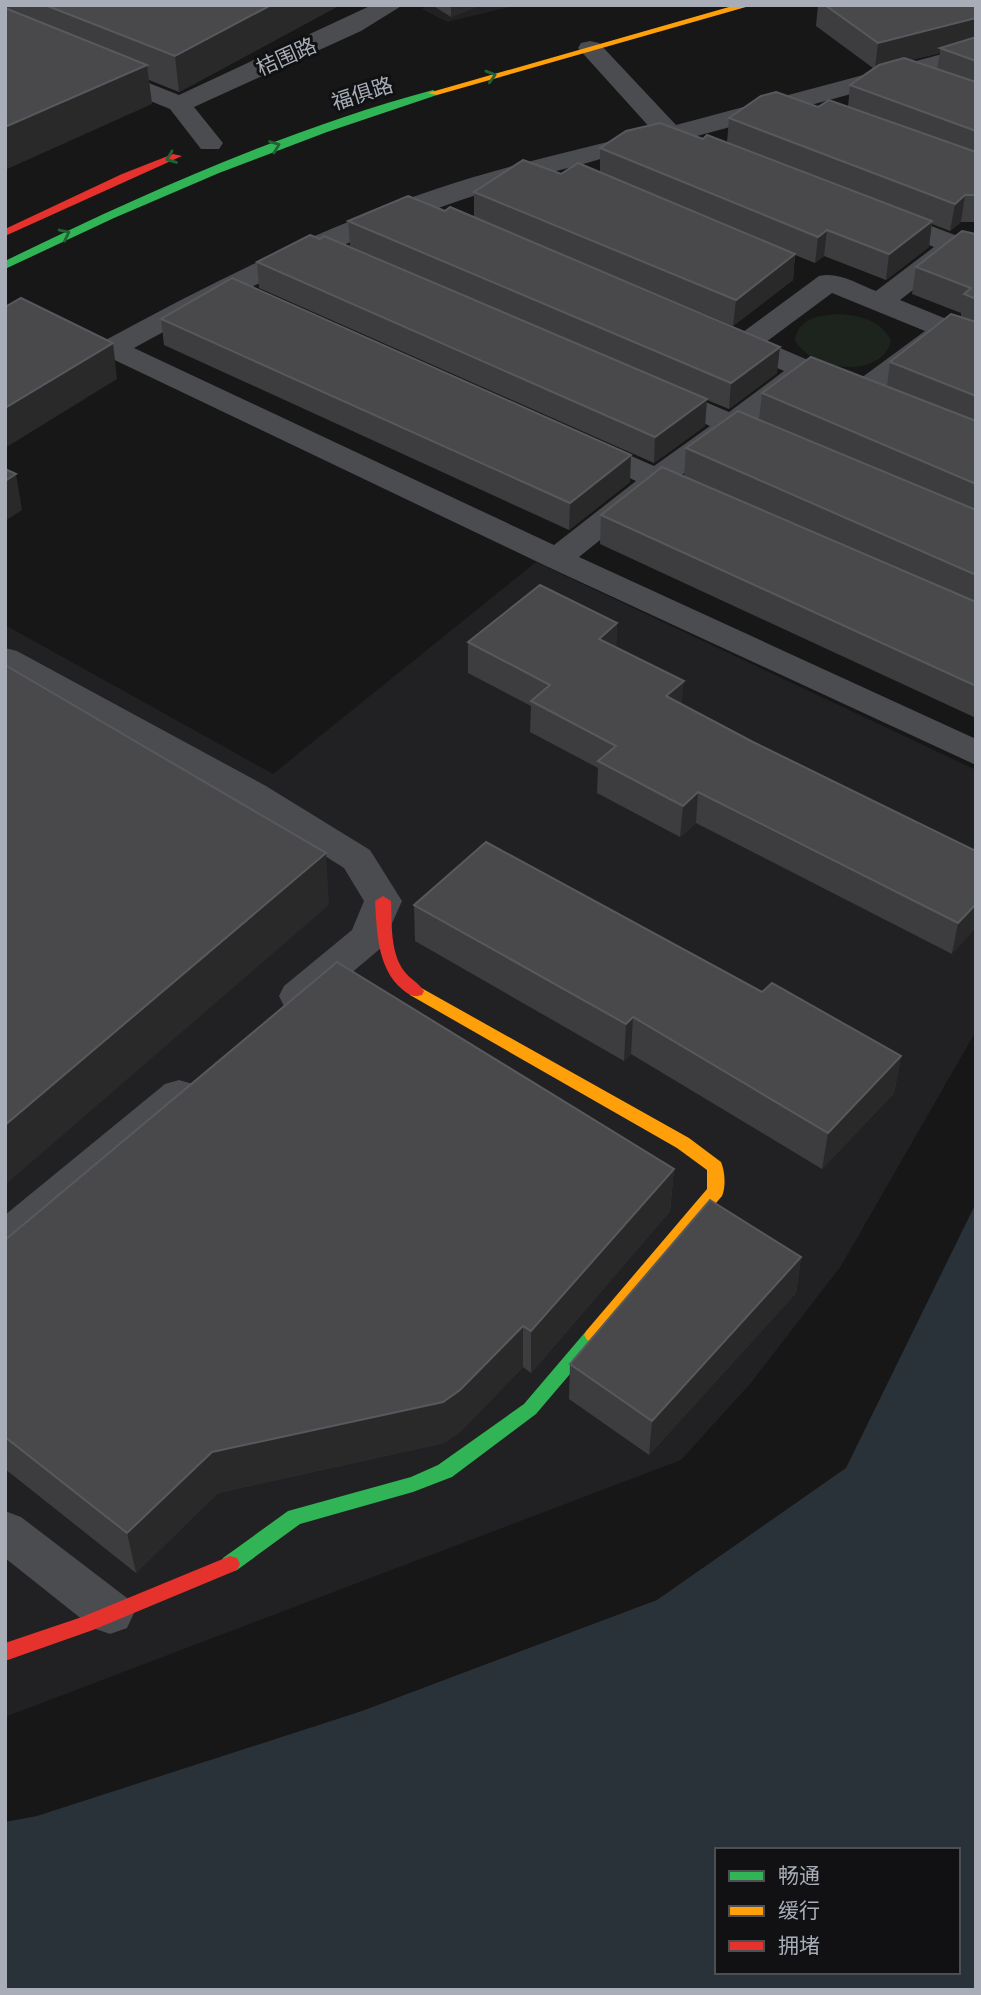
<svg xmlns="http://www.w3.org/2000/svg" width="981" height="1995" font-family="'Titillium Web','Noto Sans SC',sans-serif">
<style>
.built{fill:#212123}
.green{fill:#1d241e}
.water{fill:#2a3239;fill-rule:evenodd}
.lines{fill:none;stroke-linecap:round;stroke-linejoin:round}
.street{fill:#4b4c50;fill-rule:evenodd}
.fast{fill:#30b455;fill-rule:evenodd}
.slow{fill:#ff9f0a;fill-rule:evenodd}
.jam{fill:#e5322d;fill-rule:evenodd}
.wall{fill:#3d3d3f;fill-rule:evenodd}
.shaded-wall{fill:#29292a}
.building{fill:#49494c;stroke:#58595d;stroke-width:2}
.oneway{stroke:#206234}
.labels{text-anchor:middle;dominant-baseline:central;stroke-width:6;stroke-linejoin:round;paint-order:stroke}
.far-street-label{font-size:21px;fill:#a8adb8;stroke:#111113}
</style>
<rect width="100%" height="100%" fill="#171717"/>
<g class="built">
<path d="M 428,5 L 518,5 L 447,22 L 422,9 Z"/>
<path d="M 536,562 L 976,770 L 976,1031 L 841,1266 L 750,1384 L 681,1460 L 5,1717 L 5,625 L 273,774 Z"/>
</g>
<path class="green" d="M 839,314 C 861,316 881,320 891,341 C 880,381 810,370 795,340 C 798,318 820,315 839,314 Z"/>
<path class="water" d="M 976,1203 L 976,1990 L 5,1990 L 5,1822 L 37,1816 L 362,1711 L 657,1600 L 846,1468 ZM 717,1850 L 958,1850 L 958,1972 L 717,1972 Z"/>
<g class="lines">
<g class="street">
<path d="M 372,5 L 403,5 L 361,31 L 194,107 L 223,143 L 219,149 L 201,149 L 170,109 L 5,42 L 5,26 L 179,95 Z"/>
<path d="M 590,41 L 599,43 L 676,125 L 976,45 L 976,60 L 697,136 L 705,143 L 701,149 C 687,152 678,142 666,144 C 638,146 609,157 583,164 C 424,204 277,269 134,348 L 554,545 L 636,481 L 571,451 L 567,445 L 571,439 L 582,436 L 593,439 L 654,466 L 710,426 L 646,398 L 642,392 L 646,386 L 657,383 L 668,386 L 729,412 L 784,371 L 735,350 L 730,344 L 735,338 L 819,276 C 838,271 858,284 876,291 L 934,247 L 872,223 L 868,217 L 872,211 L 892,211 L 976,243 L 976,261 L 957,256 L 900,300 L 976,331 L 976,350 L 944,338 L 871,399 L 860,402 L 849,399 L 808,382 L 753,423 L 783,436 L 787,442 L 783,448 L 772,451 L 734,437 L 679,477 L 710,491 L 715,498 L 710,505 C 691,509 677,500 660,492 L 579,557 L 976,739 L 976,765 L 546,566 L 102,354 L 97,348 L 102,342 C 210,283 320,228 436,189 C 507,165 580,149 653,131 L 578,48 L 581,43 ZM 832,293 L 925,331 L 857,381 L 766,342 Z"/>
<path d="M 5,648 L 17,651 L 266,786 L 370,850 L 402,901 L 381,948 L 312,1006 L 298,1010 L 284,1006 L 279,996 L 284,986 L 352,930 L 364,901 L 344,868 L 240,802 L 5,673 Z"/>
<path d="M 179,1080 L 193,1084 L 199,1095 L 193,1106 L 20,1251 L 5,1256 L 5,1215 L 165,1084 Z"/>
<path d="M 5,1511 L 21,1517 L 127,1598 L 134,1613 L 127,1628 L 110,1634 L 93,1628 L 5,1558 Z"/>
</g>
<g class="fast">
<path d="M 433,90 L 438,93 L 437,95 L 327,132 L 219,173 L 114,218 L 5,269 L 5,261 C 140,195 288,129 433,90 Z"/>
<path d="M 593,1328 L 599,1330 L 602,1335 L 599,1340 L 536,1414 L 452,1477 L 413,1492 L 300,1524 L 237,1570 L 230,1572 L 223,1570 L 220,1564 L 223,1558 L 288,1511 L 411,1477 L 438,1465 L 524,1404 L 587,1330 Z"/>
</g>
<g class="slow">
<path d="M 736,5 L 753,5 L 437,95 L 428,93 Z"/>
<path d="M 416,985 L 689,1138 L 721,1162 C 725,1171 726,1187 722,1196 L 599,1340 L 593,1342 L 587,1340 L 584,1335 L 587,1330 L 707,1189 L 707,1170 L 677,1148 L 410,995 L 408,991 Z"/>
</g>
<g class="jam">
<path d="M 173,154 L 182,156 L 5,236 L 5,229 L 122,174 Z"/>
<path d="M 383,896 L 391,901 C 392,924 390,952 404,971 C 410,979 419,983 424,991 L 422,995 C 413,998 408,994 402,989 C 377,968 377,931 375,901 Z"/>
<path d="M 230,1556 L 237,1558 L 240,1564 L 237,1570 L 93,1630 L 5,1661 L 5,1643 L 82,1617 Z"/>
</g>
</g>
<g class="wall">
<path d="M 7,5 L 340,5 L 179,92 L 149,80 L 152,104 L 7,9 Z"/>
<path d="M 432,5 L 481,5 L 451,17 Z"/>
<path d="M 818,5 L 976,5 L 976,222 L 961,222 L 950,231 L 932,224 L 929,247 L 886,280 L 824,256 L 815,263 L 795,255 L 793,280 L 733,326 L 474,217 L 474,192 L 561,174 L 600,173 L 600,148 L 703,139 L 727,143 L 729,118 L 818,107 L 848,107 L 850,85 L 873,68 L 816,26 ZM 940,53 L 937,69 L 911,60 Z"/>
<path d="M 348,221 L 777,373 L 729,409 L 707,400 L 705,426 L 654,463 L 259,288 L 257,262 L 661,380 L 350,246 Z"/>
<path d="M 976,234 L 976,718 L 600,544 L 601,515 L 684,476 L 686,448 L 759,420 L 762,393 L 887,386 L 890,362 L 961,317 L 961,313 L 912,294 L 916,267 Z"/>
<path d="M 161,319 L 630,482 L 569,530 L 164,345 Z"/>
<path d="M 617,623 L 616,647 L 682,704 L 753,742 L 976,851 L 952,954 L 696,823 L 680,837 L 597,793 L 598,768 L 530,732 L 531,706 L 468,673 L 468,642 Z"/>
<path d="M 414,905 L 762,992 L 901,1056 L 894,1093 L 822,1169 L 631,1054 L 624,1061 L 415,941 Z"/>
<path d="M 674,1169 L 670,1211 L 531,1373 L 523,1367 L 461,1431 L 444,1443 L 218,1493 L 136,1573 L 5,1469 L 5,1240 Z"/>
<path d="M 801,1257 L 796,1293 L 649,1455 L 569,1399 L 570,1364 Z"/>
</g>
<g class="shaded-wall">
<path d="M 271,5 L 340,5 L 179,92 L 175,56 Z"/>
<path d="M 451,5 L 481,5 L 451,17 Z"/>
<path d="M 976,18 L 976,43 L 940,48 L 940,53 L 875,69 L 878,43 Z"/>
<path d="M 147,65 L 152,104 L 5,170 L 5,127 Z"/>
<path d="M 965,195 L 961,222 L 950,231 L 955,204 Z"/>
<path d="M 932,221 L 929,247 L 886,280 L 889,254 Z"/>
<path d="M 827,230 L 824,256 L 815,263 L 818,237 Z"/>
<path d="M 795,254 L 793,280 L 733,326 L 736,300 Z"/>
<path d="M 113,343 L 117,379 L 5,448 L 5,408 Z"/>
<path d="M 780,347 L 777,373 L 729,409 L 731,383 Z"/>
<path d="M 707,399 L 705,426 L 654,463 L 655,437 Z"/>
<path d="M 631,455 L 630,482 L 569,530 L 570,503 Z"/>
<path d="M 16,474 L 22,510 L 5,521 L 5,481 Z"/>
<path d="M 617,623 L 616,654 L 599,639 Z"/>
<path d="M 684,681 L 681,712 L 666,696 Z"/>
<path d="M 698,792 L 696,823 L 680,837 L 683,806 Z"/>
<path d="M 326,853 L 329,905 L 5,1185 L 5,1125 Z"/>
<path d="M 976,904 L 976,928 L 952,954 L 958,923 Z"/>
<path d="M 633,1017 L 631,1054 L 624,1061 L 626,1024 Z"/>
<path d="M 901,1056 L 894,1093 L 822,1169 L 828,1133 Z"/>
<path d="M 674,1169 L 670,1211 L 531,1373 L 531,1331 Z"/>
<path d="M 801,1257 L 796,1293 L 649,1455 L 652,1421 Z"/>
<path d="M 523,1326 L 523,1367 L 461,1431 L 444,1443 L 218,1493 L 136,1573 L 127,1533 L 212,1452 Z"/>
</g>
<g class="building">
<path d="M 45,5 L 271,5 L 175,56 Z"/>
<path d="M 825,5 L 976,5 L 976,18 L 878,43 Z"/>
<path d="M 5,8 L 147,65 L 5,127 Z"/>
<path d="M 976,37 L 976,61 L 940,48 Z"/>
<path d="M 904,58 L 976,82 L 976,131 L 850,85 L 879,65 Z"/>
<path d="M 776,92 L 818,107 L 829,100 L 976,152 L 976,195 L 965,195 L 955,204 L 729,118 L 761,96 Z"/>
<path d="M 660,123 L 703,139 L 707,135 L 932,221 L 889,254 L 827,230 L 818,237 L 600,148 L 626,131 Z"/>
<path d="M 523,160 L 561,174 L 578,163 L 795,254 L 736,300 L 474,192 Z"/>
<path d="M 408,196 L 445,211 L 450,207 L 780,347 L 731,383 L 348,221 Z"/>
<path d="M 962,231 L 976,234 L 976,299 L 964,294 L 971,288 L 916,267 Z"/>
<path d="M 310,235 L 320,239 L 324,236 L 707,399 L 655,437 L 257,262 Z"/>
<path d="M 232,278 L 631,455 L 570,503 L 161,319 Z"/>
<path d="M 21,298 L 113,343 L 5,408 L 5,307 Z"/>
<path d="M 951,314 L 976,322 L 976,396 L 890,362 Z"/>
<path d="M 811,357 L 976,421 L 976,484 L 762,393 Z"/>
<path d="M 738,411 L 976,510 L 976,575 L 686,448 Z"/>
<path d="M 662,467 L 976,602 L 976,686 L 601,515 Z"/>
<path d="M 5,469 L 16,474 L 5,481 Z"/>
<path d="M 540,585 L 617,623 L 599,639 L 684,681 L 666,696 L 753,742 L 976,851 L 976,904 L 958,923 L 698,792 L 683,806 L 598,761 L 616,746 L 531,701 L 550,685 L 468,642 Z"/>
<path d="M 5,665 L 326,853 L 5,1125 Z"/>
<path d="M 486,842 L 762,992 L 772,983 L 901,1056 L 828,1133 L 633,1017 L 626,1024 L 414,905 Z"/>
<path d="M 337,962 L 674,1169 L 531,1331 L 523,1326 L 460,1390 L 443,1402 L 212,1452 L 127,1533 L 5,1437 L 5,1240 Z"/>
<path d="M 710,1200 L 801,1257 L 652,1421 L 570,1364 Z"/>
</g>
<defs><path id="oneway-chevron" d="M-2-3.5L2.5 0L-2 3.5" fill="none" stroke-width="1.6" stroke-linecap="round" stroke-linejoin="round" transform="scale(1.75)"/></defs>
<g class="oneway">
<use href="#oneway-chevron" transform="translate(491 76) rotate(-16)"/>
<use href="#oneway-chevron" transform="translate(275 146) rotate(-21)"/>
<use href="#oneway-chevron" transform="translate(171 158) rotate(159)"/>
<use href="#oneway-chevron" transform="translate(65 234) rotate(-26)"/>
</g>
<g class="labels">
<g class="far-street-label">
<text transform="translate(286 56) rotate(-24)">桔围路</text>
<text transform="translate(362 93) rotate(-18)">福俱路</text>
</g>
</g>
<rect width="981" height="1995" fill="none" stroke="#a8adb8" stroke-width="14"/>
<rect x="715" y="1848" width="245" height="126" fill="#111113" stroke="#4d4f55" stroke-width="2"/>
<rect x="729" y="1871" width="35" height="10" fill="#30b455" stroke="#4d4f55" stroke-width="2"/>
<text x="778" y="1883" font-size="21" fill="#a8adb8">畅通</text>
<rect x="729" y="1906" width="35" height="10" fill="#ff9f0a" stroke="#4d4f55" stroke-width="2"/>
<text x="778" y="1918" font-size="21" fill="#a8adb8">缓行</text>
<rect x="729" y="1941" width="35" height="10" fill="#e5322d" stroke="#4d4f55" stroke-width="2"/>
<text x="778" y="1953" font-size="21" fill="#a8adb8">拥堵</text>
</svg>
